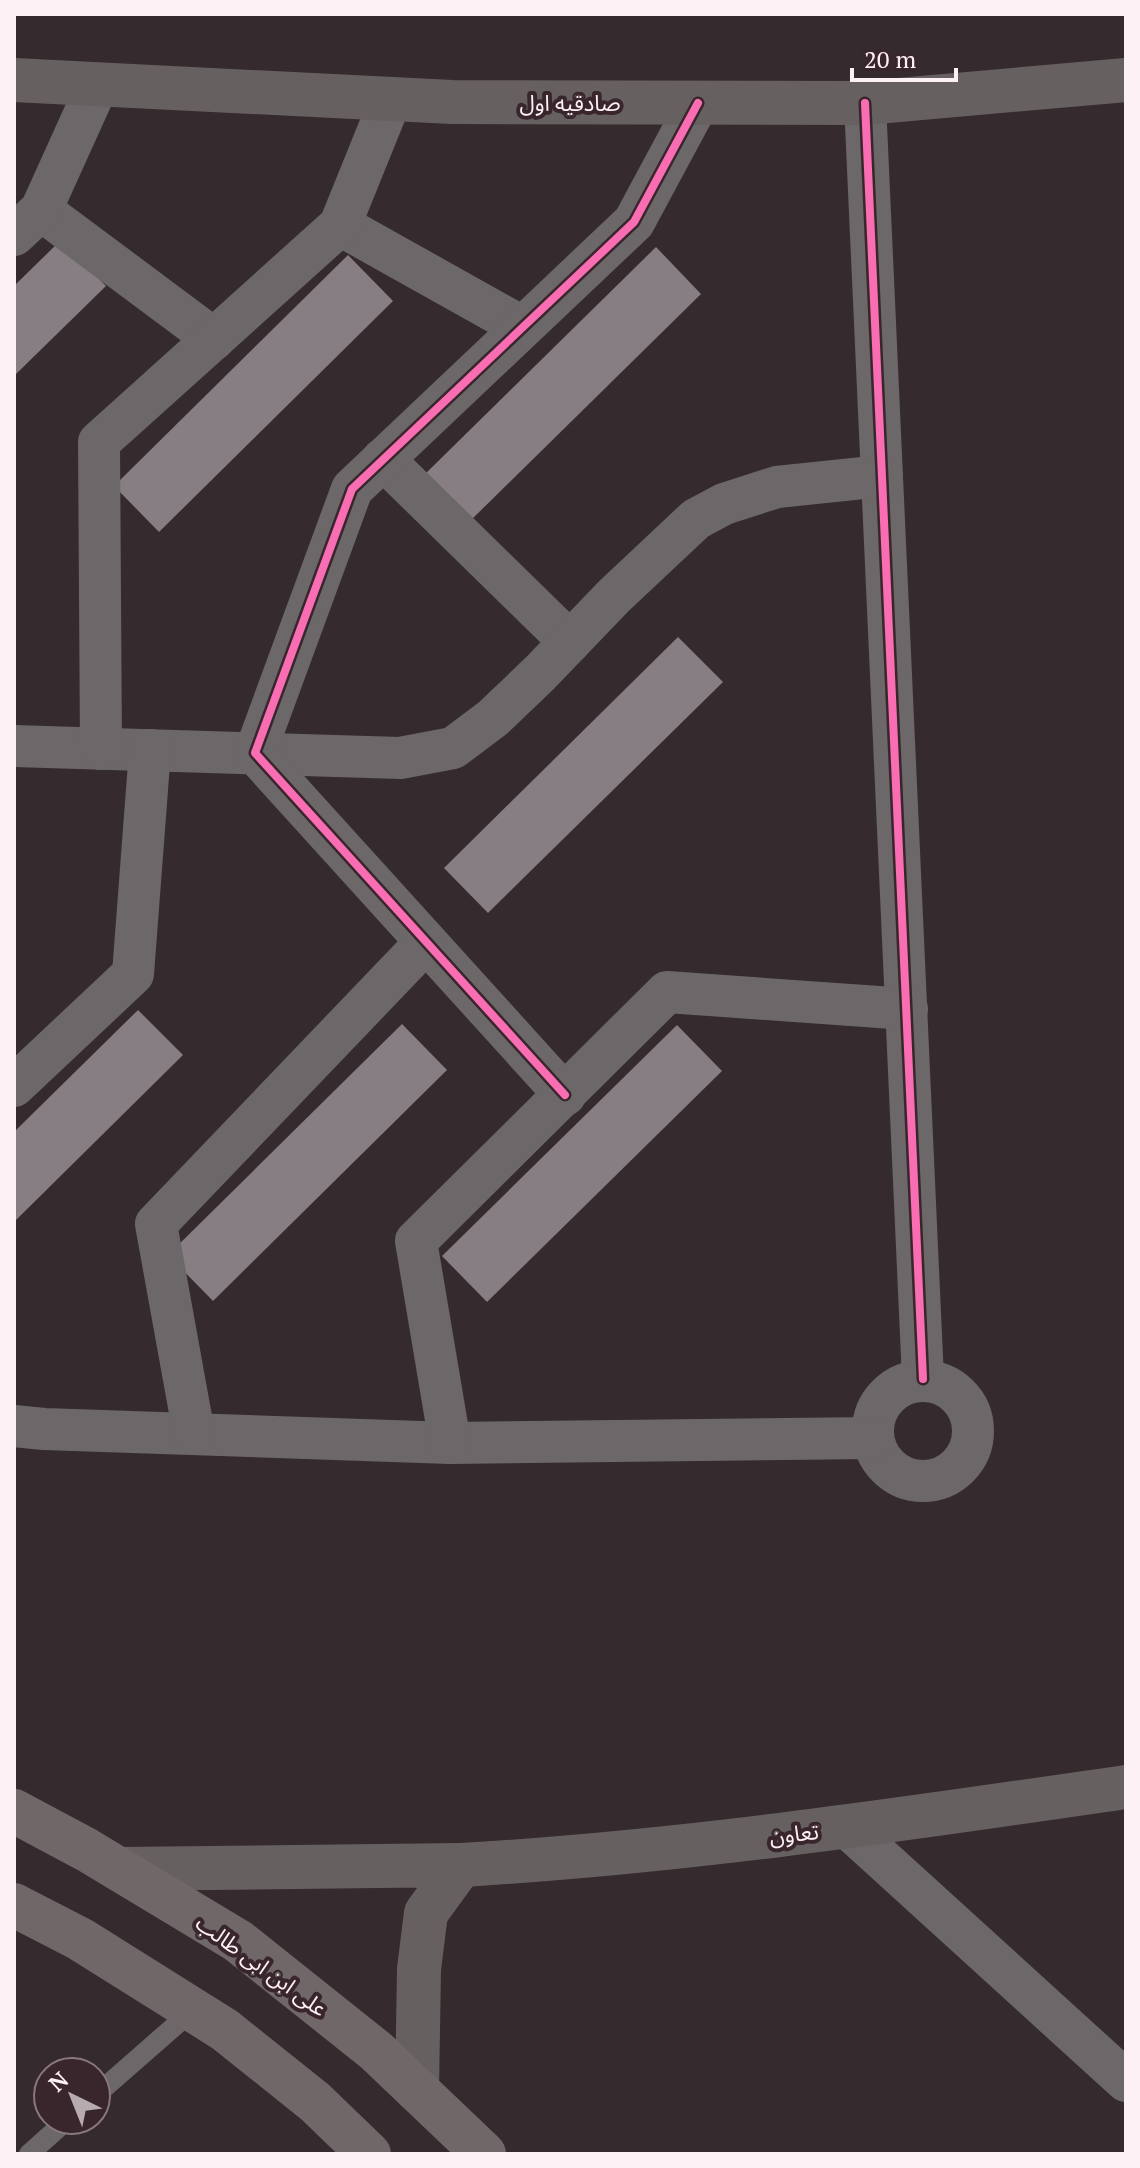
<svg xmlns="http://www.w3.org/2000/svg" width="1140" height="2168" font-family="'PT Serif','Noto Sans Arabic',serif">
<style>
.building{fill:#867e83}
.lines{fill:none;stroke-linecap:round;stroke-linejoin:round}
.lane{stroke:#6c6768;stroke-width:20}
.street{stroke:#6c6768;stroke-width:42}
.secondary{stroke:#676060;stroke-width:44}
.primary{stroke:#6f6768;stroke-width:44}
.cycleway-casing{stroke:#39262c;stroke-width:13}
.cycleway{stroke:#f96db3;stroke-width:8}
.labels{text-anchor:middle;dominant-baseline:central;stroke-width:8;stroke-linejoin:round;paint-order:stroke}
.street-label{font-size:22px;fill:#fef1f5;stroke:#39262c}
</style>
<rect width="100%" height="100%" fill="#352a2d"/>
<g class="building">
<path d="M 61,240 L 106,286 L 14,376 L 14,286 Z"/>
<path d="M 656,247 L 701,294 L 467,524 L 421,478 Z"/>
<path d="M 348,255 L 393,301 L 159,532 L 114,486 Z"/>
<path d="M 678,637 L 723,682 L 488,913 L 444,868 Z"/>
<path d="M 138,1010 L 183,1055 L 14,1222 L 14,1132 Z"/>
<path d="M 402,1024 L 447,1070 L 213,1301 L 168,1255 Z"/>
<path d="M 677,1025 L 722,1071 L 487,1302 L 442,1256 Z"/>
</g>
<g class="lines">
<g class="lane">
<path d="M 96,2095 L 193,2010"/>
<path d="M 29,2154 L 67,2120"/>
</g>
<g class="street">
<path d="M 865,103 L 923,1379"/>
<path d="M 41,210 L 214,339"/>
<path d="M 340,225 L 522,327"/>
<path d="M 14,235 L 41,210 L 98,84"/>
<path d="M 383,459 L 570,642"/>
<path d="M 14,746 L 400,758 L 453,748 L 493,718 L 540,673 L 614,596 L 696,519 L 724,504 L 777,487 L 882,476"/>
<path d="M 101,749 L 99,442 L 340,225 L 391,99"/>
<path d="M 14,1086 L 133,974 L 150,750"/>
<path d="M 565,1095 L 255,753 L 352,489 L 634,222 L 698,103"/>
<circle cx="923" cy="1431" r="50"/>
<path d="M 14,1426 L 44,1429 L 450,1443 L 873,1438"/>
<path d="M 194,1434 L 156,1224 L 426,942"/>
<path d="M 450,1443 L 416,1241 L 667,992 L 907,1009"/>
<path d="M 848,1828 L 1126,2081"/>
</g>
<g class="secondary">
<path d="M 14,80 L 452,102 L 865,103 L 1126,80"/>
<path d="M 461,1865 C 684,1852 905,1819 1126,1787"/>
<path d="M 119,1869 L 461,1865 L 426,1913 L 419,1969 L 417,2090"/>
</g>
<g class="primary">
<path d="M 14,1811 L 87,1850 L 238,1941 L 376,2051 L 484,2154"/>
<path d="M 14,1905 L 80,1939 L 225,2030 L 315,2102 L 369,2154"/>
</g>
<defs>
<g id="cycleway">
<path d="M 865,103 L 923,1379"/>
<path d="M 565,1095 L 255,753 L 352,489 L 634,222 L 698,103"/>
</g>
</defs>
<use href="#cycleway" class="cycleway-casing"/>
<use href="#cycleway" class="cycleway"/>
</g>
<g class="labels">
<g class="street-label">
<text x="570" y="102">صادقیه اول</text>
<text transform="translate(794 1833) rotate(-6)">تعاون</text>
<text transform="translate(262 1965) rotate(36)">علی ابن ابی طالب</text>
</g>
</g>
<rect width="1140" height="2168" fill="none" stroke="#fef1f5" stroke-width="32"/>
<g transform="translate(72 2096) rotate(317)"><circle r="38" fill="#39262c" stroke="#88777c" stroke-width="2"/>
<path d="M0-6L14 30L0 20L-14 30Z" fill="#b8abaf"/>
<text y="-12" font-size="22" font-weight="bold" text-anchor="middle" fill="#fef1f5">N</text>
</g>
<path d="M852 68v12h104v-12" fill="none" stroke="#fef1f5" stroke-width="4"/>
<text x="864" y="68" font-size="24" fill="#fef1f5" stroke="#39262c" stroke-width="6" paint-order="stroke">20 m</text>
</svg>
